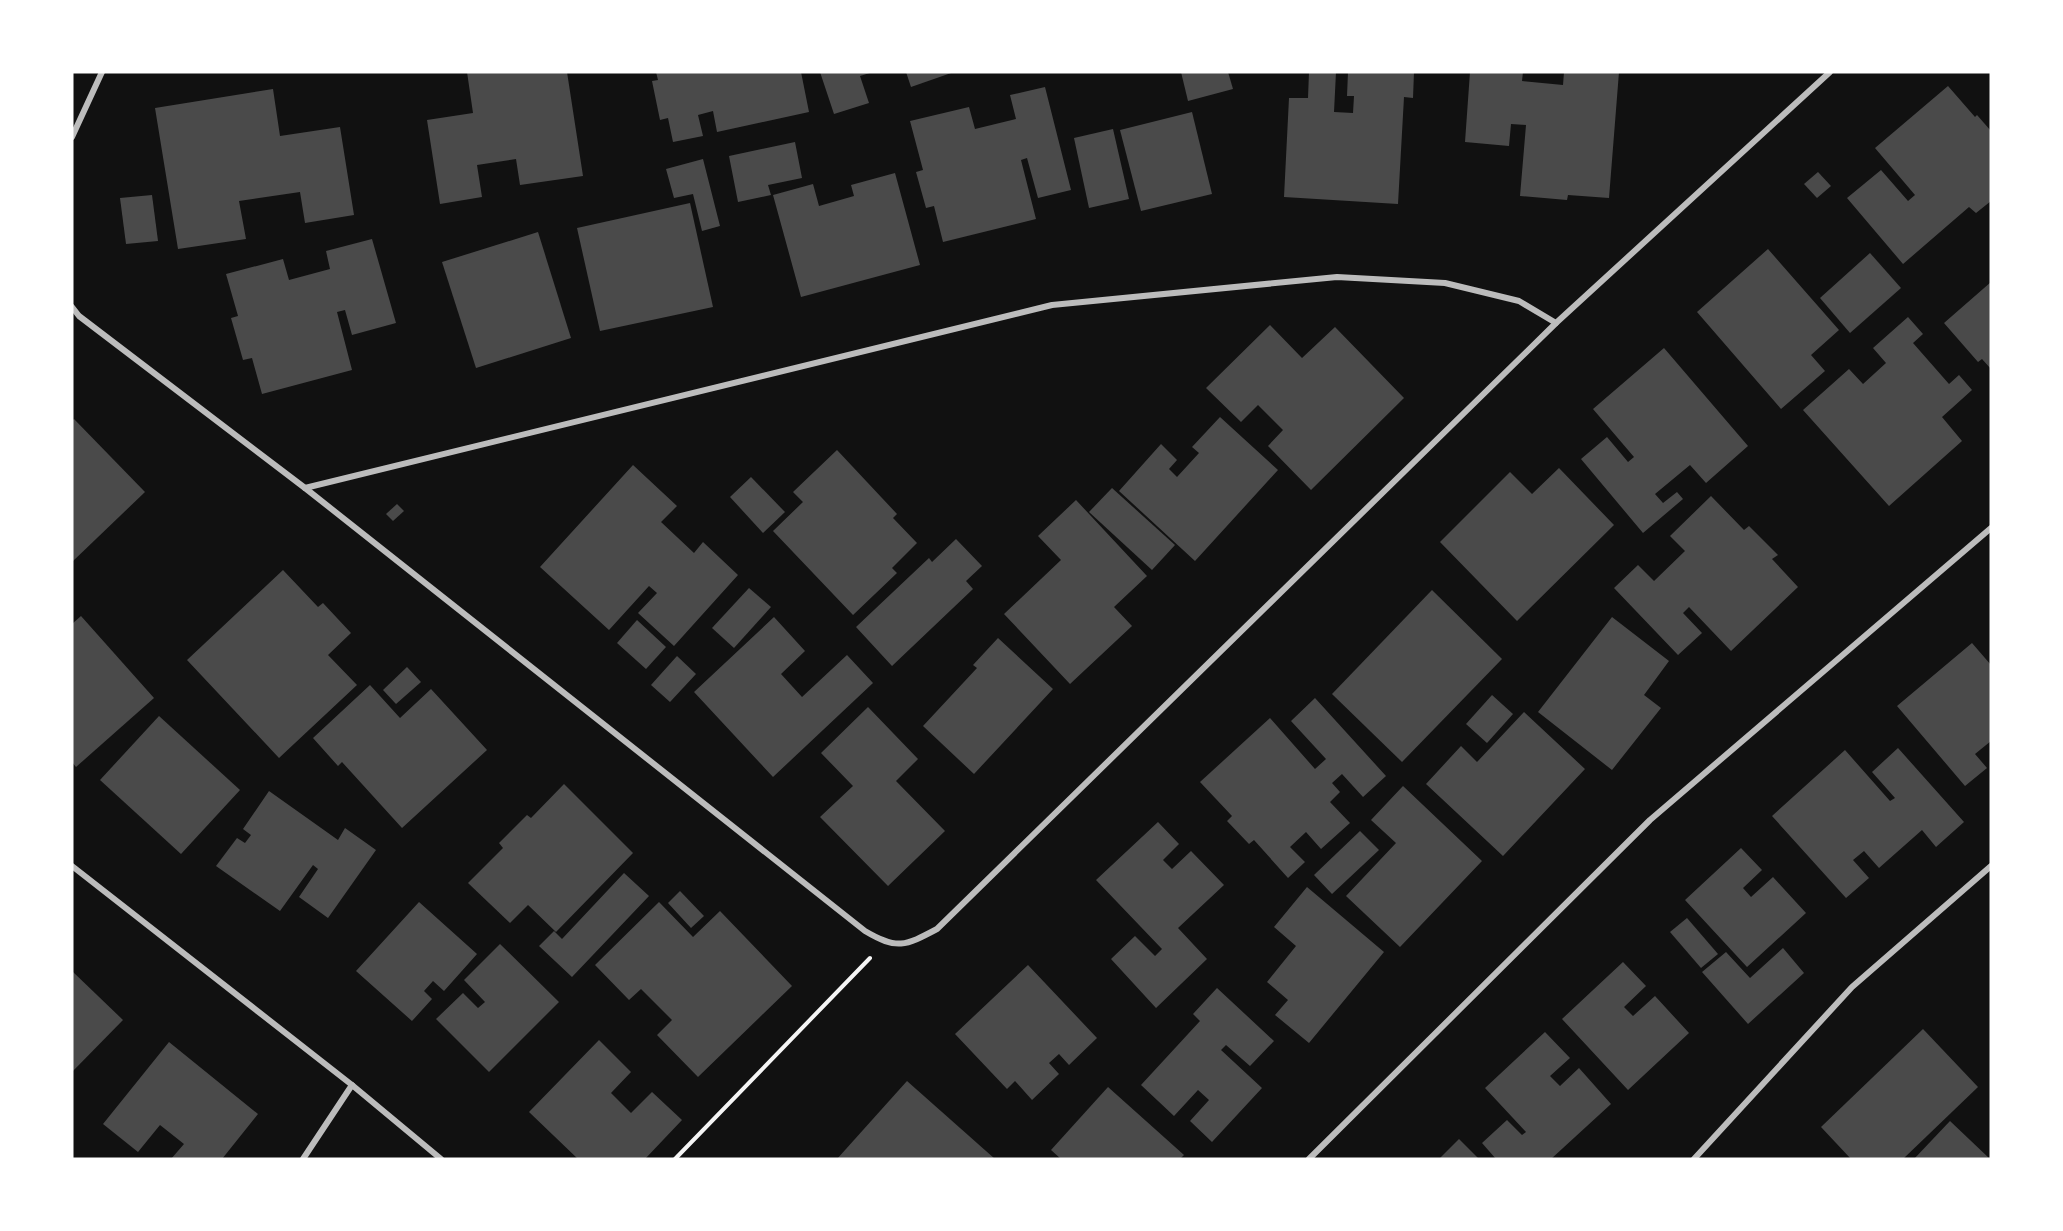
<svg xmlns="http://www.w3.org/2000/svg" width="2063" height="1231" font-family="'Open Sans',sans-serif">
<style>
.building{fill:#4a4a4a}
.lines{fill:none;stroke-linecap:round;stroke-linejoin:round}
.path{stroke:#f5f5f5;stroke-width:4}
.minor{stroke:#bcbcbc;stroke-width:6}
</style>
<rect width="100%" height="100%" fill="#111"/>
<g class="building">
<path d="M 467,72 L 567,72 L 583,176 L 520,185 L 516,159 L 477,165 L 482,197 L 440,204 L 427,120 L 473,113 Z"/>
<path d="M 656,72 L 801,72 L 809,112 L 717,132 L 713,111 L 698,115 L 703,136 L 673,142 L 668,118 L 660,120 L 652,81 L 658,80 Z"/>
<path d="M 820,72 L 873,72 L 860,76 L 869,103 L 834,114 Z"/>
<path d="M 906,72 L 954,72 L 911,87 Z"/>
<path d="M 1181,72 L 1228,72 L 1233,89 L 1188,101 Z"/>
<path d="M 1309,72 L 1336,72 L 1334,112 L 1353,113 L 1354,96 L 1347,96 L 1348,72 L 1414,72 L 1413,98 L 1404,97 L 1398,204 L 1284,197 L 1289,98 L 1308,98 Z"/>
<path d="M 1470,72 L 1523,72 L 1522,81 L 1563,85 L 1564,72 L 1619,72 L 1609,198 L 1568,195 L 1567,200 L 1520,196 L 1526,125 L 1511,124 L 1509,146 L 1465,142 Z"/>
<path d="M 1948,86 L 1975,117 L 1977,115 L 1991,131 L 1991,201 L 1976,213 L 1969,207 L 1903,264 L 1847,198 L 1881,170 L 1908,201 L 1915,195 L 1875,148 Z"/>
<path d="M 1045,87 L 1071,190 L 1038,198 L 1027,158 L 1021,160 L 1036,219 L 943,242 L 934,206 L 926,208 L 916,172 L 923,170 L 910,121 L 969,107 L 975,129 L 1016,119 L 1010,95 Z"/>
<path d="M 273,89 L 280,136 L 340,127 L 354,215 L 305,223 L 300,192 L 239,201 L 246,239 L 178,249 L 155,108 Z"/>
<path d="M 1192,112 L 1212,194 L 1141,211 L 1120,130 Z"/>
<path d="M 1113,129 L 1129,199 L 1089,208 L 1074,138 Z"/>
<path d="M 795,142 L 802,178 L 768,185 L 771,195 L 738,202 L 729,156 Z"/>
<path d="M 703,159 L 720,226 L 702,231 L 693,194 L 674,198 L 666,169 Z"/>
<path d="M 1818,172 L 1831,186 L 1817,198 L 1804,184 Z"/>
<path d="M 895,173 L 920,265 L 801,297 L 773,195 L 813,184 L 819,206 L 854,196 L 851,185 Z"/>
<path d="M 152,195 L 158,241 L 126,244 L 120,198 Z"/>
<path d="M 690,203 L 713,307 L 600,331 L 577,228 Z"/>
<path d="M 538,232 L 571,338 L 476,368 L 442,262 Z"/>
<path d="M 372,239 L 396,323 L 352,335 L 345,310 L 337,312 L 352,370 L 262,394 L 252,358 L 243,360 L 231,318 L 238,316 L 226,274 L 283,259 L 289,280 L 330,269 L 326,251 Z"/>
<path d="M 1768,249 L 1839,330 L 1811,355 L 1825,371 L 1781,409 L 1697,312 Z"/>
<path d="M 1870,253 L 1901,288 L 1850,333 L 1820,298 Z"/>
<path d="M 1991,282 L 1991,369 L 1982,359 L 1978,362 L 1944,323 Z"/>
<path d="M 1908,317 L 1923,334 L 1913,343 L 1949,384 L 1959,375 L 1972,390 L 1942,417 L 1962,441 L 1889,506 L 1803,410 L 1849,369 L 1863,384 L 1886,363 L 1873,348 Z"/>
<path d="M 1270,325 L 1302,358 L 1335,327 L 1404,398 L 1311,490 L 1268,446 L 1283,430 L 1258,405 L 1241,422 L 1206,388 Z"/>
<path d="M 1664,348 L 1748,446 L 1706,483 L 1690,465 L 1655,494 L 1663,503 L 1677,492 L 1683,499 L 1643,533 L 1581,459 L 1607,437 L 1628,462 L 1634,457 L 1593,409 Z"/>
<path d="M 1220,417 L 1278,470 L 1195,561 L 1119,491 L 1161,444 L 1177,460 L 1169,469 L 1177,477 L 1199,453 L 1192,447 Z"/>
<path d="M 74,419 L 145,492 L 72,562 L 72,421 Z"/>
<path d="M 837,450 L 897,514 L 893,518 L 917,543 L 892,568 L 897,573 L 853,615 L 773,531 L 803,502 L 793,492 Z"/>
<path d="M 633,465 L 677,506 L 661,522 L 694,553 L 703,542 L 738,575 L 674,646 L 638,613 L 657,593 L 649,586 L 609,630 L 540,567 Z"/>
<path d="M 1559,468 L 1614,525 L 1517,621 L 1440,542 L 1510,472 L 1532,494 Z"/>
<path d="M 751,477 L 785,512 L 763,533 L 730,497 Z"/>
<path d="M 1112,488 L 1175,545 L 1152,570 L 1089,512 Z"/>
<path d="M 1711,496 L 1744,530 L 1749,526 L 1778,555 L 1772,559 L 1798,587 L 1731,651 L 1689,607 L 1683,613 L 1702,633 L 1678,655 L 1614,588 L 1638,565 L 1654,581 L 1685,551 L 1670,536 Z"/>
<path d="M 1076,500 L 1147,576 L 1114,607 L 1132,626 L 1070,684 L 1004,614 L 1061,560 L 1038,536 Z"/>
<path d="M 397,504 L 404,511 L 393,521 L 386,514 Z"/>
<path d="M 956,539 L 982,566 L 966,581 L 973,589 L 892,666 L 856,627 L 929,558 L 932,562 Z"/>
<path d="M 283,570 L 318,607 L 323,603 L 351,633 L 328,655 L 357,685 L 279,758 L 187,660 Z"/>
<path d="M 749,588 L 771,607 L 734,648 L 712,628 Z"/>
<path d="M 1432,590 L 1502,659 L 1402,762 L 1332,694 Z"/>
<path d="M 81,616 L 154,698 L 76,767 L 72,762 L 72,624 Z"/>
<path d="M 774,617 L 805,651 L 781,674 L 802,697 L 847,655 L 873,683 L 773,777 L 694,692 Z"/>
<path d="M 1612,617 L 1669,661 L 1644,695 L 1661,708 L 1612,770 L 1538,712 Z"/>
<path d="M 637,620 L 666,647 L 646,669 L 617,643 Z"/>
<path d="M 998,638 L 1053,689 L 974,774 L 923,726 L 977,668 L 973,665 Z"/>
<path d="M 1972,643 L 1991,665 L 1991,741 L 1975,754 L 1987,768 L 1965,786 L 1897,706 Z"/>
<path d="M 677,656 L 696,674 L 670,702 L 651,685 Z"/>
<path d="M 407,667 L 421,682 L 396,704 L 383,690 Z"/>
<path d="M 370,685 L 400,718 L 431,689 L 487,750 L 402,828 L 342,762 L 338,766 L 313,738 Z"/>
<path d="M 1492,695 L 1513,714 L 1487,743 L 1466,724 Z"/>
<path d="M 1315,698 L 1386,776 L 1363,797 L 1342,774 L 1332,783 L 1340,792 L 1330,802 L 1350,823 L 1321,849 L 1306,832 L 1290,847 L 1305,862 L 1288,878 L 1254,840 L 1249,844 L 1227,821 L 1232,816 L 1200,782 L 1270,718 L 1315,769 L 1326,759 L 1291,721 Z"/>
<path d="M 868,707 L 918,759 L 896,781 L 945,831 L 888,886 L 820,817 L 853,786 L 821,753 Z"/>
<path d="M 1524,712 L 1585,769 L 1503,856 L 1426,784 L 1461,746 L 1477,762 Z"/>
<path d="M 159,716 L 240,790 L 181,854 L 100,780 Z"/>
<path d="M 1898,748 L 1964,822 L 1936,847 L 1922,830 L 1879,868 L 1864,851 L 1853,860 L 1869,878 L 1846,898 L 1772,816 L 1845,750 L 1890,801 L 1895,798 L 1872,772 Z"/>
<path d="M 564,784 L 633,853 L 556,932 L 528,905 L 510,923 L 468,883 L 503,848 L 499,843 L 527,815 L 531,818 Z"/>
<path d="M 1403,786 L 1482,861 L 1400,947 L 1346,896 L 1396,843 L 1371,820 Z"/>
<path d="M 269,791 L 338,840 L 345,828 L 376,850 L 328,918 L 299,897 L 318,869 L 313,865 L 280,911 L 216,866 L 237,838 L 245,843 L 251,835 L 243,829 Z"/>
<path d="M 1158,822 L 1179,844 L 1163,860 L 1172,869 L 1191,851 L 1224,885 L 1178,928 L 1207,959 L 1156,1008 L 1111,959 L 1135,936 L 1155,956 L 1162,949 L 1096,880 Z"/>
<path d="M 1360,831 L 1379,850 L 1332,894 L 1314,875 Z"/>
<path d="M 1741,848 L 1762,870 L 1743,888 L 1751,897 L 1773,877 L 1806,913 L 1747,967 L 1685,900 Z"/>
<path d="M 624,873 L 649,896 L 572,977 L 539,946 L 554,931 L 562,939 Z"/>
<path d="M 1307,887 L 1384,952 L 1309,1043 L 1275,1015 L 1288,1000 L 1267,982 L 1296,946 L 1274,927 Z"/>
<path d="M 680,891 L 704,916 L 691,928 L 668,903 Z"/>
<path d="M 419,902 L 477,954 L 444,991 L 433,981 L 424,991 L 432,999 L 412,1021 L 356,971 Z"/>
<path d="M 659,902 L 693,937 L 720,911 L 792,986 L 698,1077 L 657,1035 L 672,1020 L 641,989 L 629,1000 L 595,965 Z"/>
<path d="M 1687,918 L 1718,954 L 1701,968 L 1670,932 Z"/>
<path d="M 500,944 L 559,1002 L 489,1072 L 436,1019 L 463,993 L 478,1008 L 485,1002 L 464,980 Z"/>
<path d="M 1783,948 L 1804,973 L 1748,1024 L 1702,972 L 1726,952 L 1750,978 Z"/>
<path d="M 1623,962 L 1646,986 L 1624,1007 L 1633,1016 L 1655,996 L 1689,1033 L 1628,1090 L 1562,1019 Z"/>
<path d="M 1028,965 L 1097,1038 L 1069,1065 L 1059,1054 L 1049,1063 L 1059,1074 L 1032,1100 L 1015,1081 L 1007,1089 L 955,1034 Z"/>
<path d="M 72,971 L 123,1020 L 72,1072 Z"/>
<path d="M 1217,988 L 1274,1041 L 1250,1066 L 1226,1045 L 1221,1050 L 1262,1088 L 1212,1142 L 1190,1121 L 1209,1100 L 1198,1090 L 1174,1116 L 1141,1085 L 1200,1021 L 1193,1014 Z"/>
<path d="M 1923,1029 L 1978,1087 L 1903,1159 L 1851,1159 L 1821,1127 Z"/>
<path d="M 1545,1032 L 1570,1058 L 1550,1076 L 1560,1086 L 1579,1068 L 1611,1104 L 1551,1159 L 1496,1159 L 1482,1143 L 1507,1120 L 1522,1135 L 1526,1132 L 1485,1088 Z"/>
<path d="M 599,1040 L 631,1072 L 611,1093 L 631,1113 L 652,1092 L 682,1120 L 645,1159 L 578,1159 L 529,1112 Z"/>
<path d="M 169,1042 L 258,1114 L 222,1159 L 171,1159 L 184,1144 L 160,1125 L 138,1152 L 103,1124 Z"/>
<path d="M 907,1081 L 995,1159 L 837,1159 Z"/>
<path d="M 1108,1087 L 1184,1155 L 1180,1159 L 1061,1159 L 1051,1150 Z"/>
<path d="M 1950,1121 L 1990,1159 L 1914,1159 Z"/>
<path d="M 1459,1139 L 1479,1159 L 1439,1159 Z"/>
</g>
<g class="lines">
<path class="path" d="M 675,1159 L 870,958"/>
<g class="minor">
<path d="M 72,137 L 102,72"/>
<path d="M 72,307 L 79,316 L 305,488 L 865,931 C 897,950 905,946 937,929 L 1556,323 L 1830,72"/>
<path d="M 305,488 L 1052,305 L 1337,277 L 1445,283 L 1519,301 L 1556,323"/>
<path d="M 72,866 L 352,1085 L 441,1159"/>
<path d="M 303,1159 L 352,1085"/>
<path d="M 1309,1159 L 1650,820 L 1991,528"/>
<path d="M 1694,1159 L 1852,987 L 1991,866"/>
</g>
</g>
<rect width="2063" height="1231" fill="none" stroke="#ffffff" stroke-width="147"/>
</svg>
